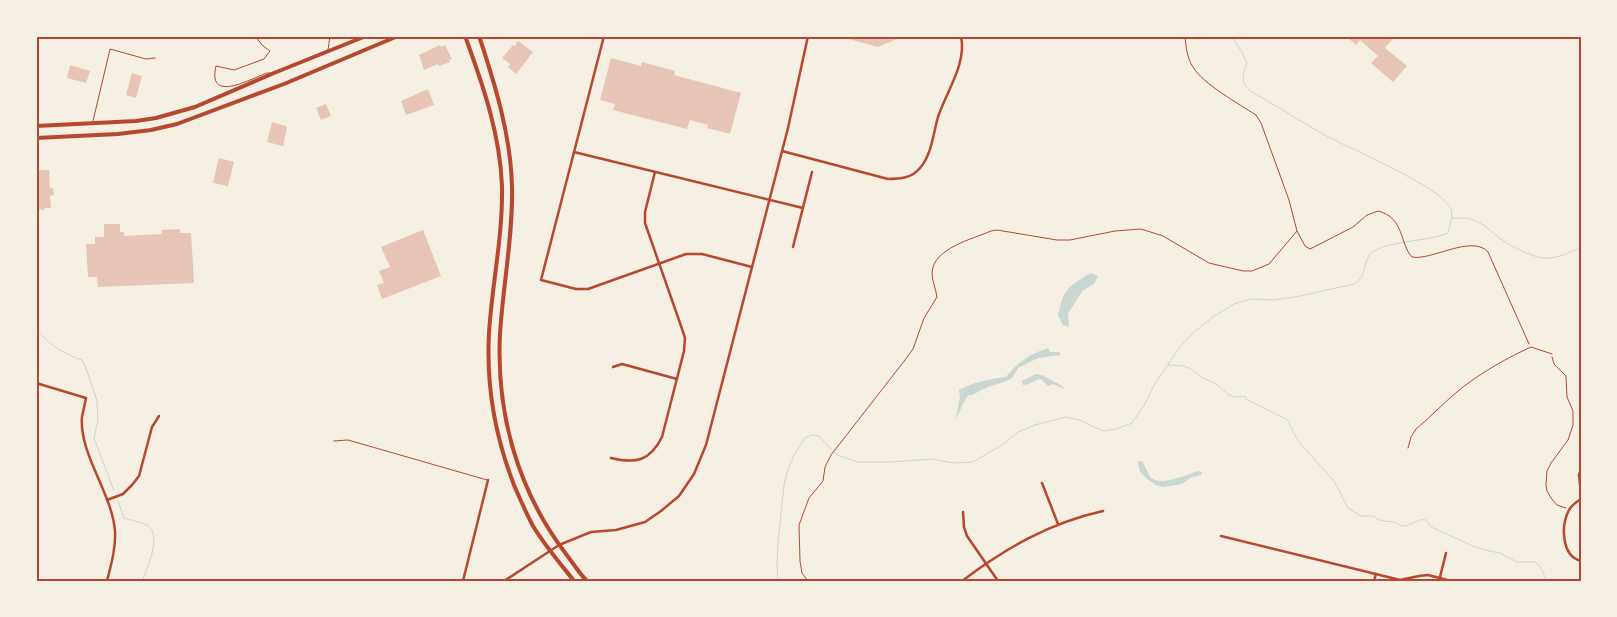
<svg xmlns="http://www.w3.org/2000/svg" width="1617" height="617" font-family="'Noto Sans',sans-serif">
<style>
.water{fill:#c9d6d2}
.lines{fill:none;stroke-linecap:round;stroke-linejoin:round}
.stream{stroke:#c9d6d2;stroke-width:1}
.building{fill:#e6c5b7}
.path{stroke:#b5482f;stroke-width:1}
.service{stroke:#b5482f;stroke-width:1}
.minor{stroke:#b5482f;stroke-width:2.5}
.primary{stroke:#b5482f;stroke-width:4}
.trunk{stroke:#b5482f;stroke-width:4}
.neatline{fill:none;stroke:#b5482f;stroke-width:2}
</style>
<rect width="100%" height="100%" fill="#f6efe4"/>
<g class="water">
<path d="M 1091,273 L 1098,276 L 1094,284 L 1082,291 L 1068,314 L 1069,327 L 1063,325 L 1058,315 C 1064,289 1068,286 1091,273 Z"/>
<path d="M 1048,348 L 1050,352 L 1059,352 L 1061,355 L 1038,358 L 1018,368 L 1013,377 L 1007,381 L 988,387 L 972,395 L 969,395 L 965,400 L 956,419 L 956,417 L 960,398 L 959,390 C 970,383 993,378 1006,377 C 1018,362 1030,354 1048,348 Z"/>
<path d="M 1036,374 C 1045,375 1045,377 1053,381 C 1057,383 1060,384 1064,388 L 1064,389 L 1053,384 L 1048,386 L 1041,379 C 1034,380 1030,385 1023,385 L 1022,381 Z"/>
<path d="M 1139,461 L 1142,461 C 1145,466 1147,471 1149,475 C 1157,489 1188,474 1198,471 L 1202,472 L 1201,475 L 1190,478 L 1182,484 L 1163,487 L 1156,485 L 1146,478 L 1140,471 L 1138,463 Z"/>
</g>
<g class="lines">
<g class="stream">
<path d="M 1452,218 C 1458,218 1465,218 1471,219 C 1484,223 1493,234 1504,241 C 1510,246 1536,258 1543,258 C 1556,259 1568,253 1581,248"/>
<path d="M 38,321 L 37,330 C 49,345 64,354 82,360 L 87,371 L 97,401 L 98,420 L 94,438 L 114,491"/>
<path d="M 1168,365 L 1184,366 L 1191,369 L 1201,377 L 1216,384 L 1229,395 L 1234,397 L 1245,396 L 1246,399 L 1277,415 L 1287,419 L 1298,441 L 1334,481 L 1348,508 L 1361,516 L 1374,516 C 1381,525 1394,518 1401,526 C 1411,527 1417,518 1426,520 L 1431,527 L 1473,546 L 1485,550 L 1500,553 L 1517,562 L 1535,562 L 1539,565 L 1547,581"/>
<path d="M 118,501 L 124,518 C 131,520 140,522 147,525 C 163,534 147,569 142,581"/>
<path d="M 778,581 L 777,568 L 778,542 L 784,485 L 788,469 L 795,453 L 805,438 L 812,435 L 819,436 L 837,455 L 858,462 L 891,462 L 932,459 L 954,463 L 973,462 L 1005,443 L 1018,432 L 1035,425 L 1066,417 L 1079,420 L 1103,431 L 1116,429 L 1132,423 L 1145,404 L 1154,385 L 1179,348 L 1193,333 L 1213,317 L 1234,304 L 1251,299 L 1272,300 L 1295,297 L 1354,284 C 1356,282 1359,281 1360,279 C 1366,271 1364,257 1374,251 C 1393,240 1426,242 1448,233 C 1450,225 1454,214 1450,207 C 1437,185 1348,148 1321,133 C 1297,119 1273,104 1249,90 C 1240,80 1243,75 1247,63 L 1242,52 L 1231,36"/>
</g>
</g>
<g class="building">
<path d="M 838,36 L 904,36 L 878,47 Z"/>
<path d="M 1346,36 L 1395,36 L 1385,48 L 1407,66 L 1393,82 L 1371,63 L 1378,56 L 1360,40 L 1356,45 Z"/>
<path d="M 518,41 L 533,52 L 516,74 L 508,67 L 510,64 L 502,58 L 513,45 L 515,46 Z"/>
<path d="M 440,45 L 441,47 L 445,45 L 452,59 L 449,60 L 450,62 L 439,66 L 438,64 L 424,70 L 419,55 Z"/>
<path d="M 611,58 L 641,66 L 642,62 L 675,71 L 674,75 L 741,93 L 730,134 L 707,128 L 708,125 L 690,120 L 687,129 L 613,110 L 615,104 L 600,100 Z"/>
<path d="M 70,65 L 90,71 L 86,83 L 67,78 Z"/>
<path d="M 132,73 L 142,76 L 136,98 L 126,95 Z"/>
<path d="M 428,89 L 434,105 L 406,115 L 401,101 Z"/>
<path d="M 326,104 L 331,116 L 321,120 L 316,108 Z"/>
<path d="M 272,122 L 286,126 L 287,128 L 283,146 L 267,142 Z"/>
<path d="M 219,158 L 234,162 L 228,186 L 213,183 Z"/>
<path d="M 42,170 L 49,170 L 50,188 L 53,188 L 54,195 L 50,196 L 51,208 L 44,208 L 44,210 L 42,210 L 42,209 L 36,209 L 36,171 Z"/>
<path d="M 104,224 L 120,224 L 120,232 L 124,232 L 124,236 L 162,234 L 162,230 L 180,229 L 180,233 L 191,233 L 194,283 L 98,287 L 97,277 L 88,277 L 86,244 L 95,244 L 95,237 L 104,237 Z"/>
<path d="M 423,230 L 441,276 L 382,299 L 377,285 L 384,283 L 379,271 L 390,267 L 381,247 Z"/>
</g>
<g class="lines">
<g class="path">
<path d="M 1185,36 C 1186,47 1187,58 1193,67 C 1203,84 1239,104 1256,115 L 1261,123 L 1289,200 L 1297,231 L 1305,246 L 1310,249 L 1314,247 L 1353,227 L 1367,215 L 1378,211 C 1405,218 1399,243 1412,257 C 1431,261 1472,234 1488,252 L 1529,344"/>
<path d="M 1552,357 L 1554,364 L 1566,376 L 1567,397 L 1573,411 L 1573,425 L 1568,440 L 1551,463 L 1547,471 L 1546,485 L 1547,491 L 1551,498 L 1557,505 L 1566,508"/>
<path d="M 808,581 L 802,573 L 800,561 L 799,525 L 809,498 L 823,481 L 825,467 L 831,455 L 905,360 L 913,349 L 924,318 L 937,297 C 936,289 932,281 932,273 C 933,248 973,239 991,231 L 997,230 L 1057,240 L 1070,240 L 1115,231 L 1141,229 L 1163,236 L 1209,263 L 1243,271 L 1252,271 L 1269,264 L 1297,231"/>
</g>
<g class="service">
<path d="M 255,36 L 262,45 L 270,51 L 264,59 L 234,70 L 216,66 C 207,104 250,79 267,73 L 271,73"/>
<path d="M 328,50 L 330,36"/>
<path d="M 93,121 L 110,49 L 146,59 L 155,58"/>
<path d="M 334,441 L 348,440 L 487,480"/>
<path d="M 1408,448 L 1411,437 L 1416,429 C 1432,416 1446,400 1463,387 C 1484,371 1507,358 1531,347 L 1552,354"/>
</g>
<g class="minor">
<path d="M 604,36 L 541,280 L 576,289 L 588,289 L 686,254 L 702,254 L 752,267"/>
<path d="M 782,151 L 888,179 C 900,179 912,178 920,168 C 932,154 933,134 938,117 C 946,92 967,64 961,36"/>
<path d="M 574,152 L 803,208"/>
<path d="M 793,247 L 812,172"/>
<path d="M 613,367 L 622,364 L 677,379"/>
<path d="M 36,383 L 86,398 C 85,404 83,411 82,417 C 79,454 112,493 115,531 C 116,548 111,565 107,581"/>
<path d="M 611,458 C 636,464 650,461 662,437 L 684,351 L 685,338 L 680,323 L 645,223 L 645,212 L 655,172"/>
<path d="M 1581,469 L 1579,475 L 1581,493"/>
<path d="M 1042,483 L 1058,524"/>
<path d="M 1581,499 C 1576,502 1572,505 1569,510 C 1561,525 1561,556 1581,561"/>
<path d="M 107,500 L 123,494 L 132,485 L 139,476 L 152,427 L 159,416"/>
<path d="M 963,512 L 964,527 L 967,536 L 998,581"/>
<path d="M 1221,536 L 1400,580 L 1419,576 L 1428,575 L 1451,581"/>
<path d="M 463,581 L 488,480"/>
<path d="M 504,581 L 559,545 L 591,532 L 616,530 L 645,522 L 661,511 L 679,496 L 694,474 L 706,445 L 788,128 L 808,36"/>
<path d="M 962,581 C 1006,548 1049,523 1103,511"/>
<path d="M 1374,581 L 1376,574"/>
<path d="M 1439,581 L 1446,553"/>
</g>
<g class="primary">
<path d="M 36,126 L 136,121 L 156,118 L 195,107 L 274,73 L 366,36"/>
<path d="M 36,138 L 118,134 L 151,130 L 177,124 L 284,84 L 398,36"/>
</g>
<g class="trunk">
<path d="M 465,36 C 483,85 500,134 502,186 C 503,236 492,284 489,333 C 486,387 495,436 514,485 C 520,499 526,513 533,526 C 545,546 560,563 574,581"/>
<path d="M 479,36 C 495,84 511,136 512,187 C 513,237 503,285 500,334 C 496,414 518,491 566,554 C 573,563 579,573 587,581"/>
</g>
</g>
<rect width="1617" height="617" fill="none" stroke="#f6efe4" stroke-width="75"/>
<rect x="38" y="38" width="1542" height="542" class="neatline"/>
</svg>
